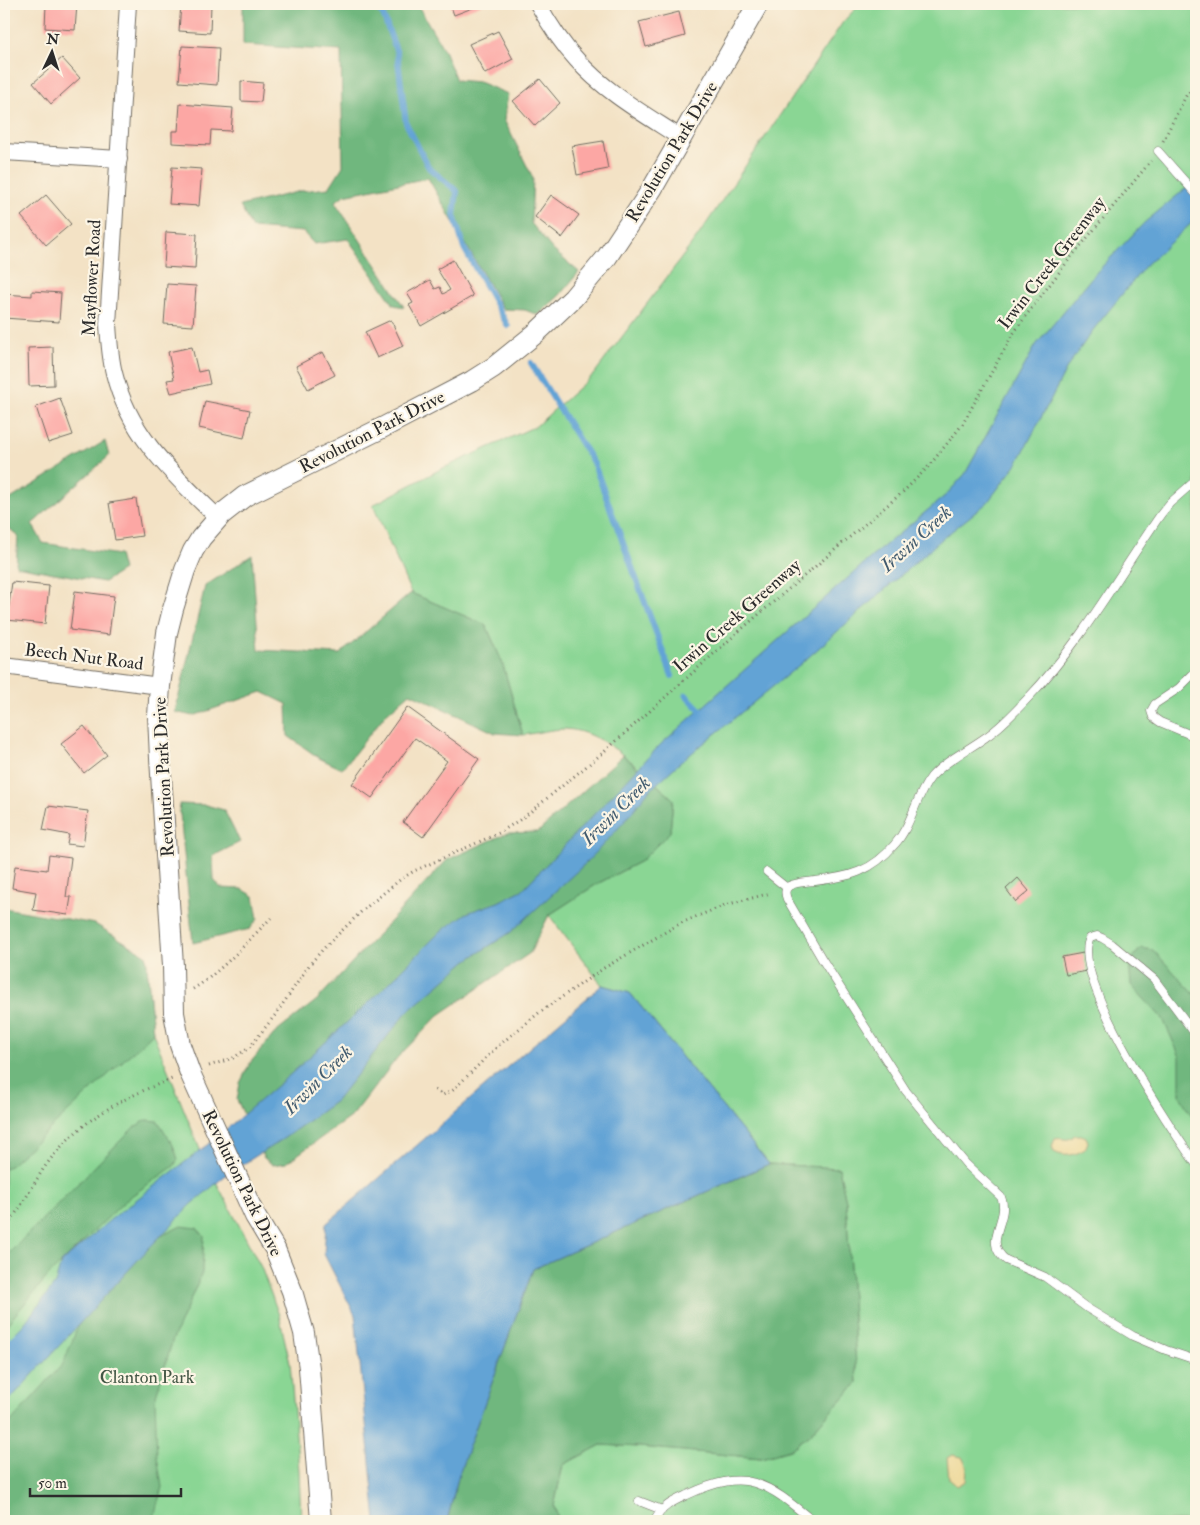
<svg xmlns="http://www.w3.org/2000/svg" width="1200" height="1525" font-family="'IM FELL Double Pica',serif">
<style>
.green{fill:#8ad694;stroke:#5a8060}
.forest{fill:#6fb77e;stroke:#4d7154}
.sand{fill:#eeda9e;stroke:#8c8264}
.water{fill:#62a3d5;stroke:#466780}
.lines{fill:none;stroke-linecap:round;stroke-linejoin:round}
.stream{stroke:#62a3d5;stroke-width:6}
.building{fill:#fca7a4}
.service-casing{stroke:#716b61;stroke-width:9}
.minor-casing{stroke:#716b61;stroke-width:18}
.tertiary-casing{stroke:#716b61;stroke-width:22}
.path{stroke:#716b61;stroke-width:3;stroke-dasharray:1 4;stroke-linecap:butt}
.service{stroke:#fff;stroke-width:8}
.minor{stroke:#fff;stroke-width:16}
.tertiary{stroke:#fff;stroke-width:20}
.labels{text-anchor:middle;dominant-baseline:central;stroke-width:4.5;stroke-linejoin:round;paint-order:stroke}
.street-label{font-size:18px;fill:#2b2b2b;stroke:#fcf5e5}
.park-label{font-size:18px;fill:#435645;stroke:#fcf5e5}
.water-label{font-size:19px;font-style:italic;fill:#415b6f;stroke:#fcf5e5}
</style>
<rect width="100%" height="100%" fill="#fcf5e5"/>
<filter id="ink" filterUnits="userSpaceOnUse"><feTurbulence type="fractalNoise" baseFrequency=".02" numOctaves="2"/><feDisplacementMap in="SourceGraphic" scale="10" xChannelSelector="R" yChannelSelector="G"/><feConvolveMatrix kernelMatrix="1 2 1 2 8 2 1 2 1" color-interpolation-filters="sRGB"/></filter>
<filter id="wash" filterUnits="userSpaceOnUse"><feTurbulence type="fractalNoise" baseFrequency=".0096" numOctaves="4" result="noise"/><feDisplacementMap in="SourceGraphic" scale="20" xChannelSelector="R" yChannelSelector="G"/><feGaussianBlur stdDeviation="1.12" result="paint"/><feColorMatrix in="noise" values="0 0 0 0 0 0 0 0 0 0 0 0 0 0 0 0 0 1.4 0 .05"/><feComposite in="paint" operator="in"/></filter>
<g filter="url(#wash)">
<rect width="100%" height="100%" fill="#f3e2c5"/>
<g class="green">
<path d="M 860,4 L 1196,4 L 1196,1521 L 559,1521 L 554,1506 L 563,1465 L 601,1445 L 640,1447 L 761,1458 L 790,1450 L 809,1435 L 857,1383 L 846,1202 L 839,1168 L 769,1164 L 630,993 L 602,985 L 549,915 L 597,884 L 641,861 L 670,832 L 673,799 C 644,774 606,731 565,729 C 552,729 537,733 523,735 L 502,662 L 486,625 L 411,593 L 373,505 L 439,470 L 536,426 L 594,374 L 698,236 L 843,22 Z"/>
<path d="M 4,949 L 146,955 L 153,1033 L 203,1157 L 261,1267 L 279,1315 L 290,1363 L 299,1471 L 301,1521 L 4,1521 Z"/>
</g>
<g class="forest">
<path d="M 243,4 L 417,4 L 444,50 L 456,80 L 479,82 L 508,94 L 504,120 L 533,178 L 531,223 L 553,250 L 579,272 L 559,296 L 538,315 L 525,310 L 503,309 L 428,178 L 344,195 L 335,202 L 404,307 L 394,305 L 348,239 L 314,244 L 303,232 L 252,228 L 240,206 L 301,191 L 329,188 L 343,166 L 341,51 L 243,45 Z"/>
<path d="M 105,441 L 109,456 L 32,524 L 43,543 L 119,555 L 123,570 L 104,582 L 16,566 L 18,536 L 4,524 L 4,503 Z"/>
<path d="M 252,555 L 259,650 L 340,654 L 411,593 L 486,625 L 502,662 L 523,735 L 495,733 L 410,693 L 385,715 L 342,769 L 319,758 L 288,736 L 287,704 L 262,692 L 193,716 L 175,712 L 205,586 Z"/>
<path d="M 623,755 L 673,799 L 670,832 L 641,861 L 597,884 L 549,915 L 530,953 L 439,1015 L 397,1058 L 353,1115 L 286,1163 L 273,1165 L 264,1158 L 237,1100 L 240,1083 L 250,1063 L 274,1034 L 317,1000 L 447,860 L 507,833 L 538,832 Z"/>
<path d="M 179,804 L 206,805 L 224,810 L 240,842 L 213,856 L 214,880 L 221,888 L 242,889 L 254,896 L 258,919 L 250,929 L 193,943 Z"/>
<path d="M 4,908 L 95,924 L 146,955 L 153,1033 L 12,1164 L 4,1170 Z"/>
<path d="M 1141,948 L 1153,950 L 1196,996 L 1196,1123 L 1180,1096 L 1180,1057 L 1163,1019 L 1131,985 L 1129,962 Z"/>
<path d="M 147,1120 L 158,1121 L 173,1145 L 178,1159 L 174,1166 L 127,1199 L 48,1276 L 4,1328 L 4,1258 L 134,1127 Z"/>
<path d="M 769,1164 L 839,1168 L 846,1202 L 857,1383 L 809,1435 L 790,1450 L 761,1458 L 640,1447 L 601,1445 L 563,1465 L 554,1506 L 559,1521 L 447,1521 L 459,1474 L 533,1269 Z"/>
<path d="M 181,1226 L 197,1228 L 204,1236 L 202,1273 L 173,1339 L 155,1399 L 157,1456 L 162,1487 L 153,1521 L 4,1521 L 4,1429 L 63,1364 L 85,1309 L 127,1253 Z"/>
</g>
<g class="sand">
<path d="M 1075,1135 L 1081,1135 L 1086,1137 L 1088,1142 L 1085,1149 C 1076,1155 1065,1158 1054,1152 L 1052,1146 L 1055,1139 C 1065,1137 1066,1143 1075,1135 Z"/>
<path d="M 952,1455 L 962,1457 L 967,1467 L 966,1481 L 957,1486 L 949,1479 L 947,1458 Z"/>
</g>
<g class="water">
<path d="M 1196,180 L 1196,219 L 1146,265 L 1093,330 L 1068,366 L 1018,462 L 987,503 L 943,538 L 803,662 L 676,766 L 647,793 L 624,822 L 587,862 L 511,932 L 466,961 L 406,1013 L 336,1101 L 283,1139 L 226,1175 L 191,1205 L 148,1249 L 4,1406 L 4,1344 L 23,1325 L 55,1284 L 61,1263 L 110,1220 L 211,1142 L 292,1073 L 380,992 L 441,931 L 467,913 L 498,902 L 522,890 L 660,745 L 877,552 L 946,495 L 965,474 L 1036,345 L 1092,277 L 1144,223 Z"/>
<path d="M 602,985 L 630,993 L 769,1164 L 533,1269 L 459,1474 L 447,1521 L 376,1521 L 355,1315 L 324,1254 L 326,1224 Z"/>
</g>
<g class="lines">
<g class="stream">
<path d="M 373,4 L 383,15 L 397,53 L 406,123 L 429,168 L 457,191 L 454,215 L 464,248 L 508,326"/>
<path d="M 531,363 L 594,464 L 672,676"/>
<path d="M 686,695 L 706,716"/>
</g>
</g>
<g id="blocks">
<g class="building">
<path d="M 46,4 L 77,4 L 75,30 L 45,28 Z"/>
<path d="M 181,4 L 211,4 L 210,33 L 179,31 Z"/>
<path d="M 450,4 L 483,4 L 454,15 Z"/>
<path d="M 679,12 L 685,36 L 646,47 L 639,22 Z"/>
<path d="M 498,31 L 513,59 L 485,74 L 469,44 Z"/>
<path d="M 182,46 L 219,48 L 217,85 L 179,82 Z"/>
<path d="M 62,58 L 80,78 L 51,104 L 33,83 Z"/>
<path d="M 540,79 L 560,103 L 535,126 L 513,101 Z"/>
<path d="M 241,81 L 263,83 L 261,102 L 241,101 Z"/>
<path d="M 180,104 L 233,108 L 231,131 L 211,130 L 210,145 L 172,143 L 172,131 L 178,131 Z"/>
<path d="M 603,141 L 608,169 L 577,175 L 572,146 Z"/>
<path d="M 172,167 L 202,169 L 199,206 L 169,204 Z"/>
<path d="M 46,195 L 71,224 L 46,245 L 21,216 Z"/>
<path d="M 551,195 L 579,215 L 562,238 L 535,217 Z"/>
<path d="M 166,232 L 197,234 L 195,269 L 164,267 Z"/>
<path d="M 453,260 L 473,296 L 421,326 L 409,305 L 413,303 L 407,293 L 430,280 L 435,289 L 440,287 L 443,294 L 450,290 L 437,269 Z"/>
<path d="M 167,284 L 196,286 L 193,326 L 164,324 Z"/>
<path d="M 32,291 L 61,293 L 59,322 L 4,318 L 4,294 L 32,296 Z"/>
<path d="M 391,320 L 403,346 L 377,358 L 365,332 Z"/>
<path d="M 53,347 L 54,385 L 29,386 L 28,348 Z"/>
<path d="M 192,347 L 198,372 L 207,370 L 210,384 L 171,393 L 167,380 L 174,379 L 168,352 Z"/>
<path d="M 323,352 L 335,375 L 308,389 L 296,366 Z"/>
<path d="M 60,398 L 73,435 L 48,443 L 36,407 Z"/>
<path d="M 205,401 L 250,410 L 244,438 L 199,428 Z"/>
<path d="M 136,499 L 142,536 L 115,540 L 109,503 Z"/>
<path d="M 12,582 L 49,586 L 45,624 L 7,620 Z"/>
<path d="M 75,591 L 114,596 L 109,635 L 70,630 Z"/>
<path d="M 407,707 L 479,759 L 423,837 L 403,822 L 447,761 L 415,738 L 372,798 L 352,784 Z"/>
<path d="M 84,726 L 107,755 L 84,773 L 61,744 Z"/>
<path d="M 48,806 L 88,811 L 83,846 L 67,844 L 69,835 L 43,830 Z"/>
<path d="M 49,855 L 71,858 L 66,897 L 71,897 L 68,915 L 33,910 L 36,892 L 12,888 L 15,866 L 47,870 Z"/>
<path d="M 1018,878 L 1029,891 L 1016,902 L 1006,889 Z"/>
<path d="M 1083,953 L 1087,971 L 1066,975 L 1062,957 Z"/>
</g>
</g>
</g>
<g filter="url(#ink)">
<use href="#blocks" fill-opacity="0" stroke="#716b61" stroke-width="1"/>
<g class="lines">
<defs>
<g id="service">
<path d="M 1158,151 L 1196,194"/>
<path d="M 1196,480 L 1170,503 L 1161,514 C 1118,576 1080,644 1028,698 C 1015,712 1001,727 986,737 C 968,750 945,761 931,777 C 915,797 912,825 895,844 C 872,872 849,877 815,881 C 808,882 796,882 789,886 C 784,889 785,894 787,899 L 822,959 L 906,1091 L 966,1164 L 1001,1197 C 1011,1219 981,1241 1006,1260 L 1045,1277 L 1087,1308 L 1133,1336 L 1166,1350 L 1196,1360"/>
<path d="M 1196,671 L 1179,688 L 1155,704 L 1151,711 L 1153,717 L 1160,722 L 1196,737"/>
<path d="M 767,872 L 787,888"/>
<path d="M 1196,1035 L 1154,979 L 1112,944 L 1102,938 L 1097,936 L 1090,938 C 1069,976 1171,1129 1196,1164"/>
<path d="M 639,1501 L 662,1510"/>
<path d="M 655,1521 C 660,1507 674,1501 687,1495 C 747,1467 765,1482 813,1521"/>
</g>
<g id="minor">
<path d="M 128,4 L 108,324 C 109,340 110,357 114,373 C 129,436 174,475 218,518"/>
<path d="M 538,4 C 549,24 561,43 577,60 C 605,92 646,115 681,138"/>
<path d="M 4,152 L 119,159"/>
<path d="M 4,666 L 160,686"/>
</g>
<path id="tertiary" d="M 321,1521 L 309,1368 L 304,1333 L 292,1291 L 275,1249 L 255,1216 L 190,1073 L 180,1045 L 174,1013 L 173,966 L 160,758 L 158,716 L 160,686 L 167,633 L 173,609 L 185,570 L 193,551 L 201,538 L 222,514 L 245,496 L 382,428 L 472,381 L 494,367 L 535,334 L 573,298 L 607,257 L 652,189 L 758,4"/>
</defs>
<use href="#service" class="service-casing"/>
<use href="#minor" class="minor-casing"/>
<use href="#tertiary" class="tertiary-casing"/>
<g class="path">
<path d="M 1163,141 L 1186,96 L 1196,84"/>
<path d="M 193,989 C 222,971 247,942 271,918"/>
<path d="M 209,1066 L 233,1058 L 249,1048 L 276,1014 L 310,964 L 324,948 L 363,910 L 401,879 L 414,871 L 499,833 L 524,817 L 604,752 L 737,633 L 904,491 L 929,466 L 962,425 L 1013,334 L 1025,317 L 1067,262 L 1151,161"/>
<path d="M 435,1090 L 443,1095 L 453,1090 L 498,1046 L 540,1012 L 604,968 L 681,923 L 725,905 L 771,893"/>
<path d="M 4,1229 C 20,1210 31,1188 44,1168 C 76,1122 121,1098 172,1079"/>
</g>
<use href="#service" class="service"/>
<use href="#minor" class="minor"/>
<use href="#tertiary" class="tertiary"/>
</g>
</g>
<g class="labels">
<g class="street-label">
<text transform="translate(672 152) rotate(-59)">Revolution Park Drive</text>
<text transform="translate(1052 263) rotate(-52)">Irwin Creek Greenway</text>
<text transform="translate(92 278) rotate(-87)">Mayflower Road</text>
<text transform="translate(372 432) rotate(-27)">Revolution Park Drive</text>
<text transform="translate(737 616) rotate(-41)">Irwin Creek Greenway</text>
<text transform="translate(84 657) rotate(7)">Beech Nut Road</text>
<text transform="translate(164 777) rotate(-93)">Revolution Park Drive</text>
<text transform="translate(242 1183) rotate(64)">Revolution Park Drive</text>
</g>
<g class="park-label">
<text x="147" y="1377">Clanton Park</text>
</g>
<g class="water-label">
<text transform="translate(916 539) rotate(-42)">Irwin Creek</text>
<text transform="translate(616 811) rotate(-45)">Irwin Creek</text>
<text transform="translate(318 1080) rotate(-45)">Irwin Creek</text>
</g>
</g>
<rect width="1200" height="1525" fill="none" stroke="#fcf5e5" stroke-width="20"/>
<g transform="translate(52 52) rotate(4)" stroke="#fcf5e5" stroke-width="4" paint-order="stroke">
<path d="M0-4L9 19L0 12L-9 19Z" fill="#2b2b2b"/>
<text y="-8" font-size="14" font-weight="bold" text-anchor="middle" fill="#2b2b2b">N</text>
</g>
<path d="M30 1488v8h151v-8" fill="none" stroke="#2b2b2b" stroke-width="2.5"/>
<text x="38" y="1488" font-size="15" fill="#2b2b2b" stroke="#fcf5e5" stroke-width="4" paint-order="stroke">50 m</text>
</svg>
